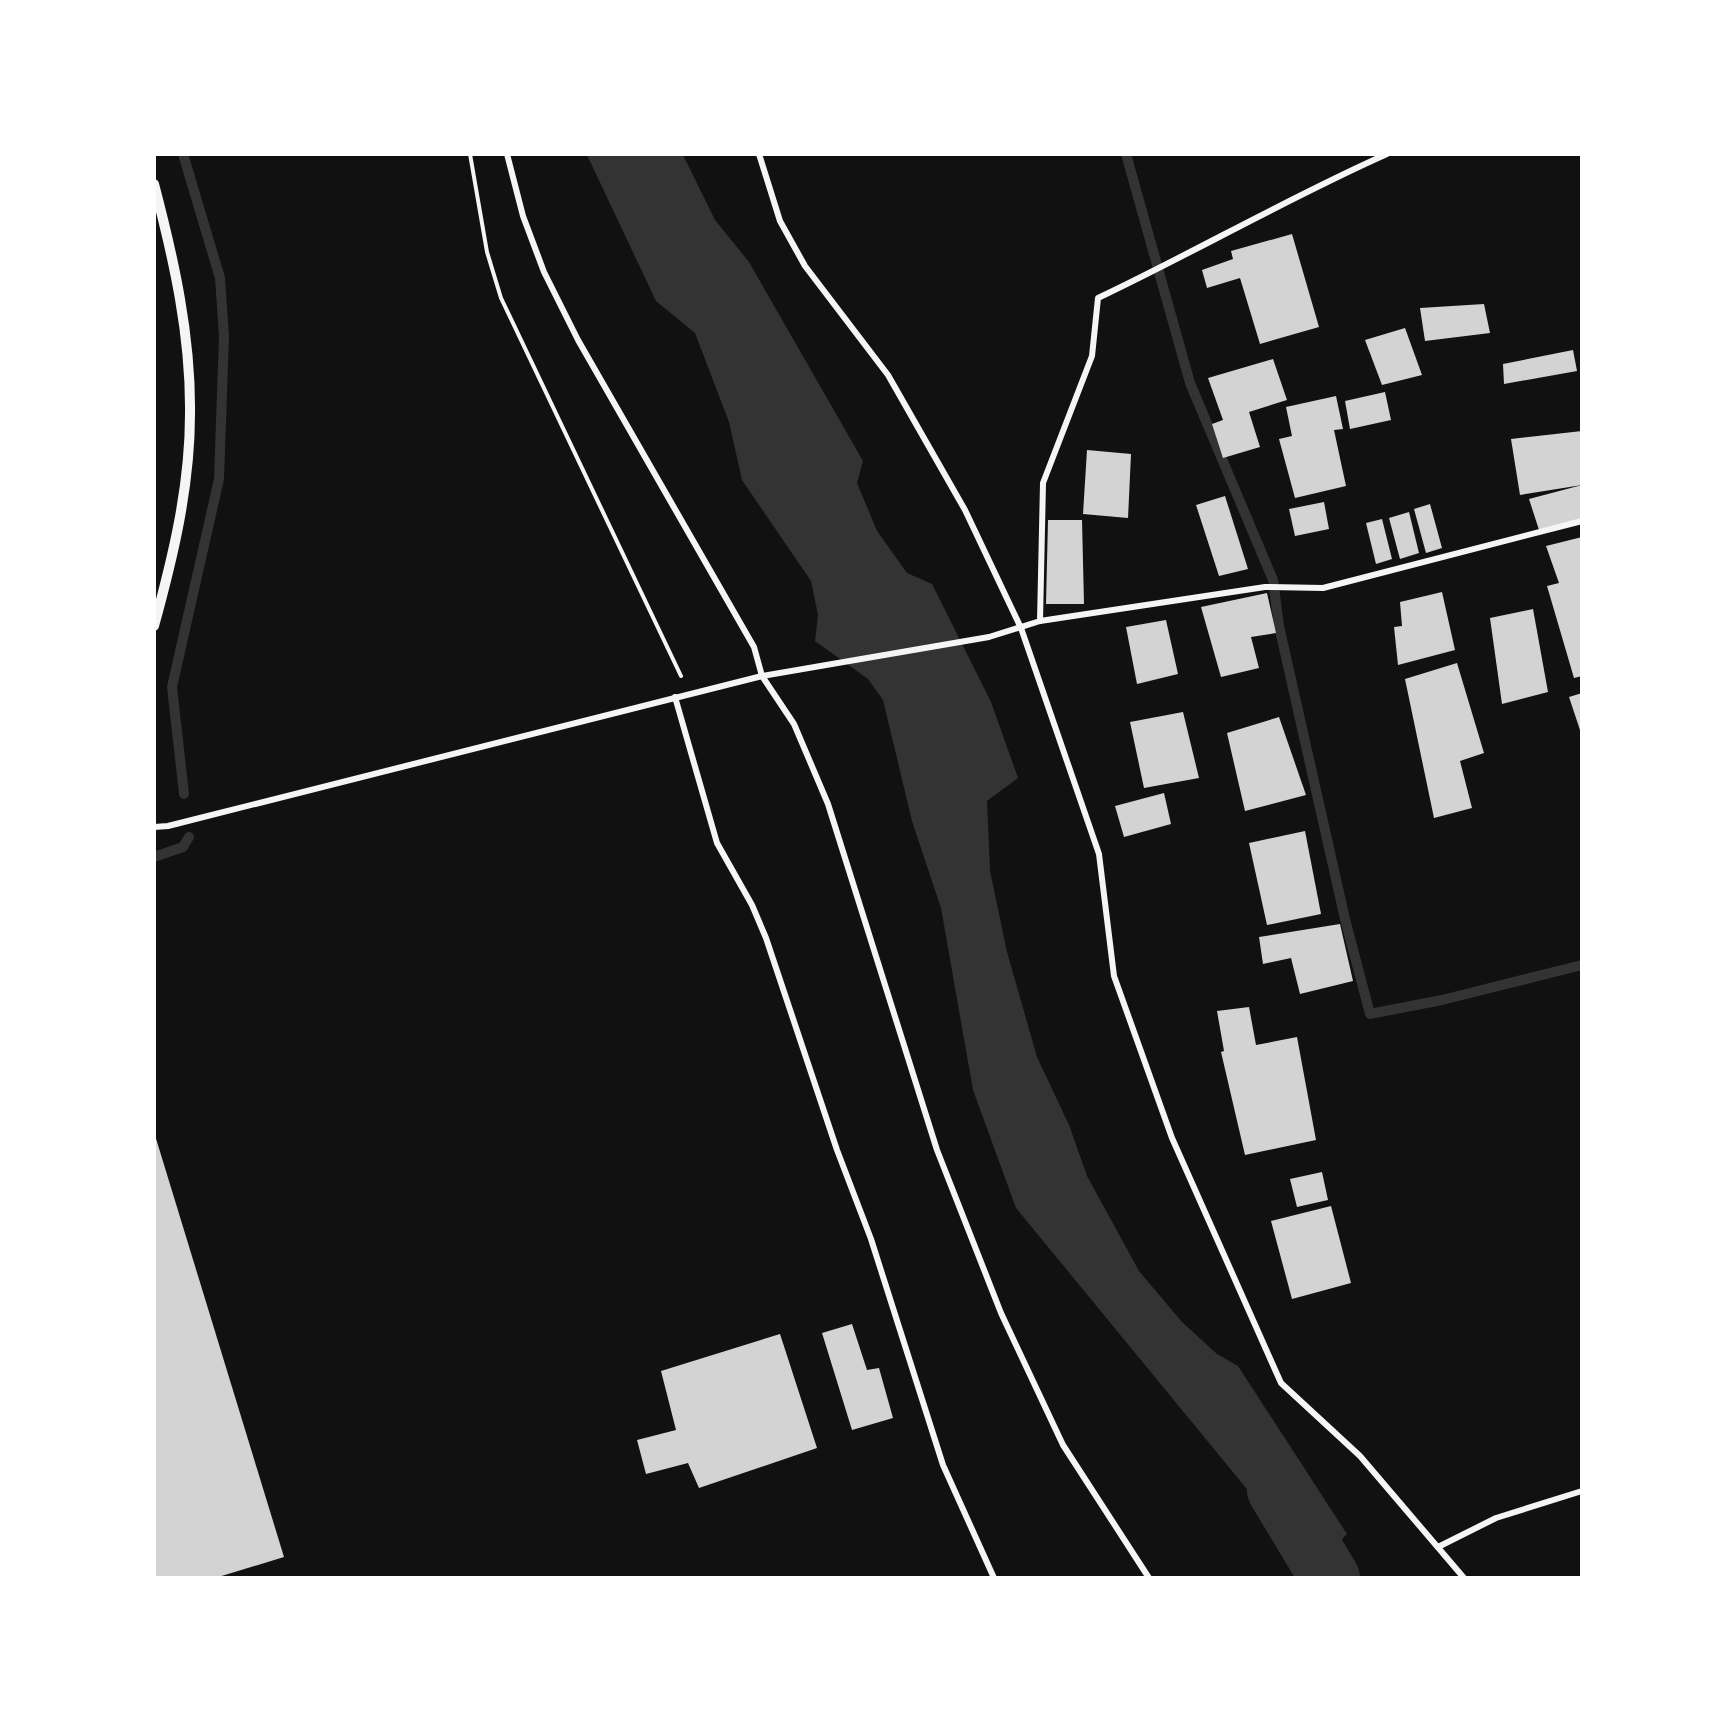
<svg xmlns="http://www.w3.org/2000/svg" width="1736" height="1732" font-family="Literata,serif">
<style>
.water{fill:#333}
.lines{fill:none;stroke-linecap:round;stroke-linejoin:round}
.stream{stroke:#333;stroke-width:10}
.river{stroke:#333;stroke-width:60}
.building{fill:#d3d3d3}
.path{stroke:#f5f5f5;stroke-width:4}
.minor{stroke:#f5f5f5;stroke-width:6}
.tertiary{stroke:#f5f5f5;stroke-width:10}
</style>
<rect width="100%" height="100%" fill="#111"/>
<path class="water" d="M 587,155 L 683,155 L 715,220 L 749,262 L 863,461 L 857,483 L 877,531 L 907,573 L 932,584 L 991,702 L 1018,778 L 987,801 L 990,871 L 1007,952 L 1037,1057 L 1069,1125 L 1087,1176 L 1139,1271 L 1182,1322 L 1217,1354 L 1238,1366 L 1347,1534 L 1304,1577 L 1295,1577 L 1260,1505 L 1016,1208 L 973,1090 L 941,908 L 912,821 L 883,700 L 868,679 L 815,641 L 818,615 L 811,581 L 742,480 L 729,422 L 695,333 L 656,301 Z"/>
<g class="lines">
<g class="stream">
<path d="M 183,154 L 220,278 L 224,336 L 219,479 L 172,687 L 184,794"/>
<path d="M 1126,154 L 1190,383 L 1273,580 L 1279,626 L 1345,919 L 1370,1014 L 1442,1000 L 1582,965"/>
<path d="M 154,857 L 183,847 L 189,837"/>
</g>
<path class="river" d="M 1277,1490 L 1330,1578"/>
</g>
<g class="building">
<path d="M 1292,234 L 1319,327 L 1260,344 L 1240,278 L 1207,288 L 1202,270 L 1233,259 L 1231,251 Z"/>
<path d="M 1484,304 L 1490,333 L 1425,341 L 1420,308 Z"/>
<path d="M 1405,328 L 1422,375 L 1382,385 L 1365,340 Z"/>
<path d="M 1573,350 L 1577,371 L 1504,384 L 1503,364 Z"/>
<path d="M 1273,359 L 1287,400 L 1249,412 L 1260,447 L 1223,458 L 1212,424 L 1223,420 L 1208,378 Z"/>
<path d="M 1385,392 L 1391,420 L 1350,429 L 1345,401 Z"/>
<path d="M 1336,396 L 1343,429 L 1334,430 L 1346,486 L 1295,498 L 1279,439 L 1292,436 L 1286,407 Z"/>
<path d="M 1582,431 L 1582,485 L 1520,495 L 1511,439 Z"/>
<path d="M 1087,450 L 1131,454 L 1128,518 L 1083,514 Z"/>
<path d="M 1582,485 L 1582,521 L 1540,533 L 1529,499 Z"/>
<path d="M 1225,496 L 1248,569 L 1219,576 L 1196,505 Z"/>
<path d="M 1324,502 L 1329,529 L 1295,536 L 1289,509 Z"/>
<path d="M 1430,504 L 1442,548 L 1426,553 L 1414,509 Z"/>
<path d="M 1409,512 L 1419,553 L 1400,559 L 1389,518 Z"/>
<path d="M 1382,519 L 1392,559 L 1376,564 L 1366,523 Z"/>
<path d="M 1048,520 L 1082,520 L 1084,604 L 1046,604 Z"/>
<path d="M 1582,537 L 1582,676 L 1574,678 L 1547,586 L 1559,583 L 1546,546 Z"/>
<path d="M 1442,592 L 1455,650 L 1398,665 L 1394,627 L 1402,626 L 1400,602 Z"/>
<path d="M 1267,593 L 1276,633 L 1251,637 L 1259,668 L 1221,677 L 1201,607 Z"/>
<path d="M 1533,609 L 1548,692 L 1502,704 L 1490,618 Z"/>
<path d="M 1166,620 L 1178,674 L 1137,684 L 1126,627 Z"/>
<path d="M 1457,663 L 1484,753 L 1460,761 L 1472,808 L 1434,818 L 1405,679 Z"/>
<path d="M 1582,693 L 1582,733 L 1581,733 L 1569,697 Z"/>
<path d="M 1183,712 L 1199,778 L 1144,788 L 1130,722 Z"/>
<path d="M 1279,717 L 1306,795 L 1245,811 L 1227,733 Z"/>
<path d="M 1164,793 L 1171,824 L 1124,837 L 1115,806 Z"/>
<path d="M 1305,831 L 1321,914 L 1267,925 L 1249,843 Z"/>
<path d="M 1340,924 L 1353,981 L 1300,994 L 1291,958 L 1263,964 L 1259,937 Z"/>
<path d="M 1249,1007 L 1256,1045 L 1297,1037 L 1316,1140 L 1245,1155 L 1221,1052 L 1224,1051 L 1217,1011 Z"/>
<path d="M 154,1132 L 284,1557 L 215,1578 L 154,1578 Z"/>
<path d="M 1322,1172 L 1328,1200 L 1297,1207 L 1290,1179 Z"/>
<path d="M 1331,1206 L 1351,1283 L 1292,1299 L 1271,1221 Z"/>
<path d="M 852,1324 L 867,1370 L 879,1368 L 893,1418 L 852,1430 L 822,1333 Z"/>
<path d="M 780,1334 L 817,1448 L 699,1488 L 688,1463 L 646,1474 L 637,1440 L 676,1430 L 661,1371 Z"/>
</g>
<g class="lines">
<path class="path" d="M 470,154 L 487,252 L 501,298 L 681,676"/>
<g class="minor">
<path d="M 507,154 L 523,216 L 544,272 L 578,340 L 754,647 L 762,676 L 794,724 L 828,804 L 937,1150 L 1001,1313 L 1063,1445 L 1149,1578"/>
<path d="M 759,154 L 780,221 L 805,266 L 888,375 L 965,510 L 1021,628 L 1099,854 L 1114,976 L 1172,1138 L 1281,1383 L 1360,1456 L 1464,1578"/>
<path d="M 1040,621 L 1043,483 L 1092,356 L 1098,298 C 1195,252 1288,198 1387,154"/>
<path d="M 675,697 L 717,843 L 752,905 L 766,938 L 837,1150 L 871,1239 L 943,1465 L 994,1578"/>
<path d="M 154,827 L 168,826 L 762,676 L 989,637 L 1040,621 L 1265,587 L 1323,588 L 1582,521"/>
<path d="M 1438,1547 L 1496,1518 L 1582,1491"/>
</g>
<path class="tertiary" d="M 154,184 C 174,260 191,336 190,414 C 190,487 173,557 154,626"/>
</g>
<rect width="1736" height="1732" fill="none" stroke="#ffffff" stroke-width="312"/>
</svg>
